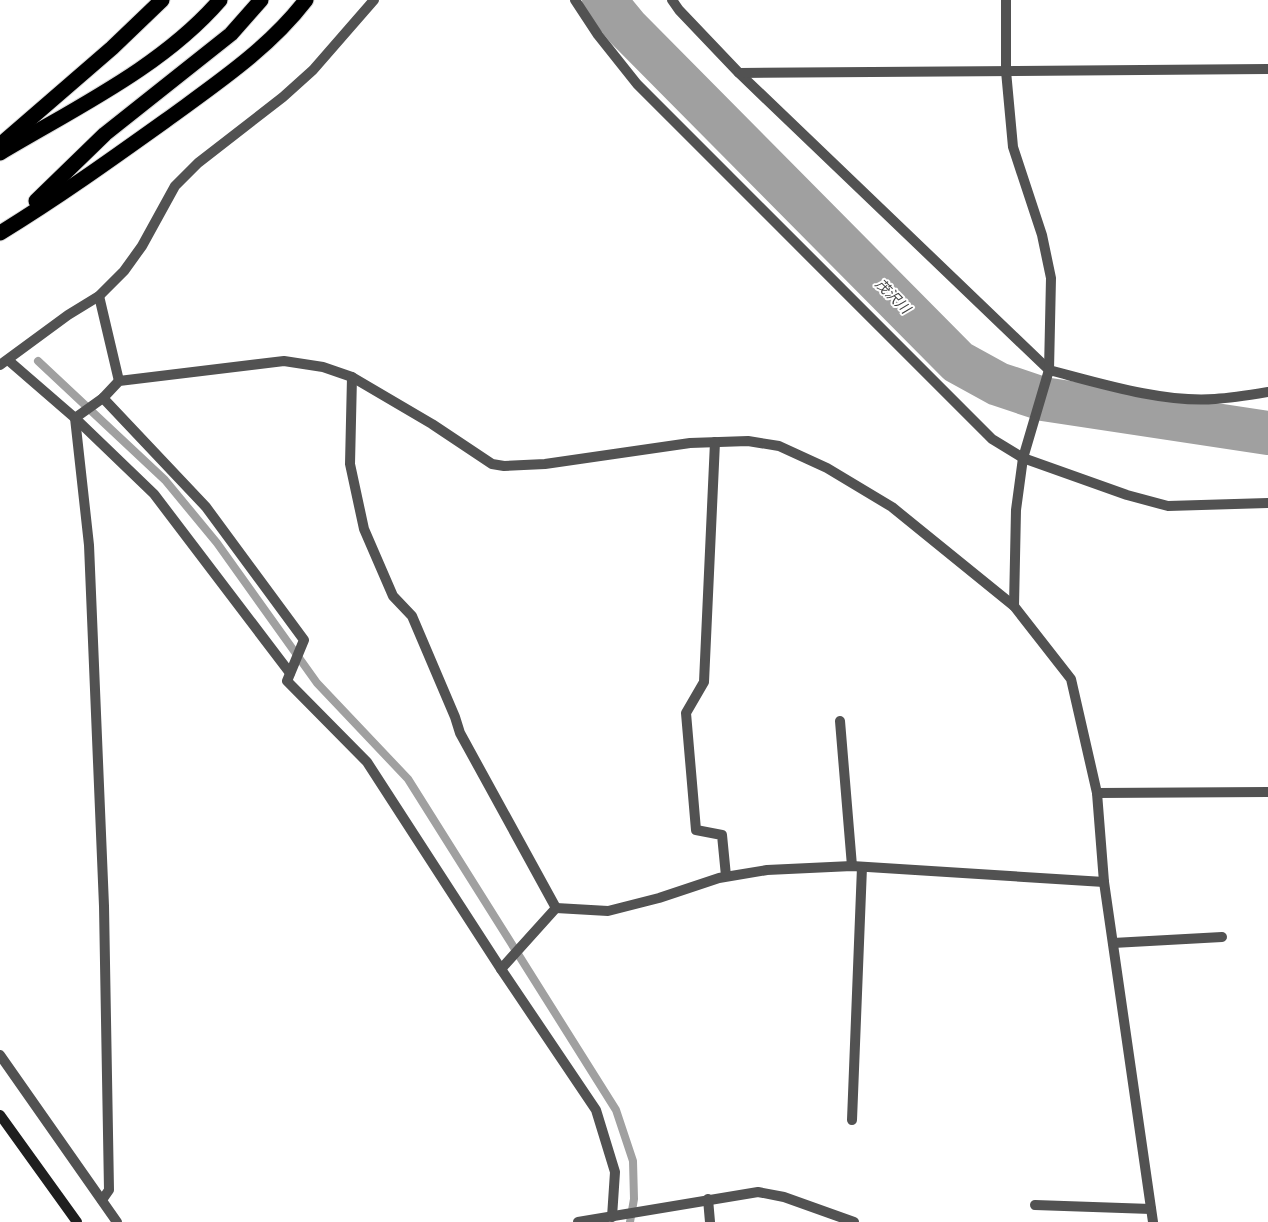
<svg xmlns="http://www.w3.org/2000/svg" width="1268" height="1222" font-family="Mulish,'Noto Sans JP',sans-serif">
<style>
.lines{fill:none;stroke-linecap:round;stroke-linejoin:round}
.stream{stroke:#a0a0a0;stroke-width:8}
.river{stroke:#a0a0a0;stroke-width:44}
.highway-casing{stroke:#dbdbdb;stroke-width:17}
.lane{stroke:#525252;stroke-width:10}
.street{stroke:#525252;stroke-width:10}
.secondary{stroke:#1f1f1f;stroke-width:10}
.highway{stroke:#000;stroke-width:15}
.labels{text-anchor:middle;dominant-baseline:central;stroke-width:4;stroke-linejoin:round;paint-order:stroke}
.water-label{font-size:14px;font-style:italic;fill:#414141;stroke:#fff}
</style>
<rect width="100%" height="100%" fill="#fff"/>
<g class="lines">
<path class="stream" d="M 38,361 L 165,480 L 217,543 L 317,683 L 408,779 L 616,1110 L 633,1161 L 634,1199 L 630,1222"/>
<path class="river" d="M 604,0 L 627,28 L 958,362 L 998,384 L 1043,399 L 1268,433"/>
<defs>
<g id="highway">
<path d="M 1,144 L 112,48 L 162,0"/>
<path d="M 0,153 C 75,108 162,67 220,0"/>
<path d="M 36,201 L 105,134 L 231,34 L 261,0"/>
<path d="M 0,233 C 59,197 116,156 172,116 C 220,81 270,47 306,0"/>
</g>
</defs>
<use href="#highway" class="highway-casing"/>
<g class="lane">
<path d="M 99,296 L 119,381"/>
<path d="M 8,360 L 75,418 L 154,494 L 290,673"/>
<path d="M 352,377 L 350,464 L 364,529 L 393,596 L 412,616 L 455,717 L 460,733 L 556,908 L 501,969"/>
<path d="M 840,721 L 852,866"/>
<path d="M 556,908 L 608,911 L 659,898 L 719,878 L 767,870 L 852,866 L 1104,882"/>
<path d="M 852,1120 L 862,867"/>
<path d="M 102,1200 L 109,1190 L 104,906 L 89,545 L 75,418 L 103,398 L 119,381 L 284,361 L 323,367 L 352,377 L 432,424 L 492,464 L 504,466 L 545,464 L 690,443 L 748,441 L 779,446 L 827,468 L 892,507 L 1014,606"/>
</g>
<g class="street">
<path d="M 575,0 L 598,35 L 637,84 L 992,439 L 1023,458 L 1127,495 L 1168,506 L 1268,503"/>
<path d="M 672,0 L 679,10 L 739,73 L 1049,370 C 1099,383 1163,403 1215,399 C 1232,398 1250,395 1268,392"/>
<path d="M 1006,0 L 1006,71 L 1013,147 L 1042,235 L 1051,278 L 1049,370 L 1023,458 L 1016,510 L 1014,606 L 1071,679 L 1097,793 L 1104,882 L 1153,1222"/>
<path d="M 739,73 L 1268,69"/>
<path d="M 0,365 L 68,315 L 99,296 L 124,271 L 142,246 L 175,186 L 198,163 L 283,97 L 313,70 L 374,0"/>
<path d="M 103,398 L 206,507 L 304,640 L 287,681 L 367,762 L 501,969 L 596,1110 L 615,1172 L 612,1217"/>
<path d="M 715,442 L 704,682 L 686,713 L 696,830 L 722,835 L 726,876"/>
<path d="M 1097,793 L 1268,792"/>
<path d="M 1113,943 L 1222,937"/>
<path d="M 0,1055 L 117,1222"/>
<path d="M 708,1199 L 710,1222"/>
<path d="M 1035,1205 L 1151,1209"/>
<path d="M 578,1222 L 758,1192 L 784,1197 L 854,1222"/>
</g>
<path class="secondary" d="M 0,1115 L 77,1222"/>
<use href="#highway" class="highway"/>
</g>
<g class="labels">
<g class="water-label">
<text transform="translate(893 296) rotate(45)">茂沢川</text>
</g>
</g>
</svg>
